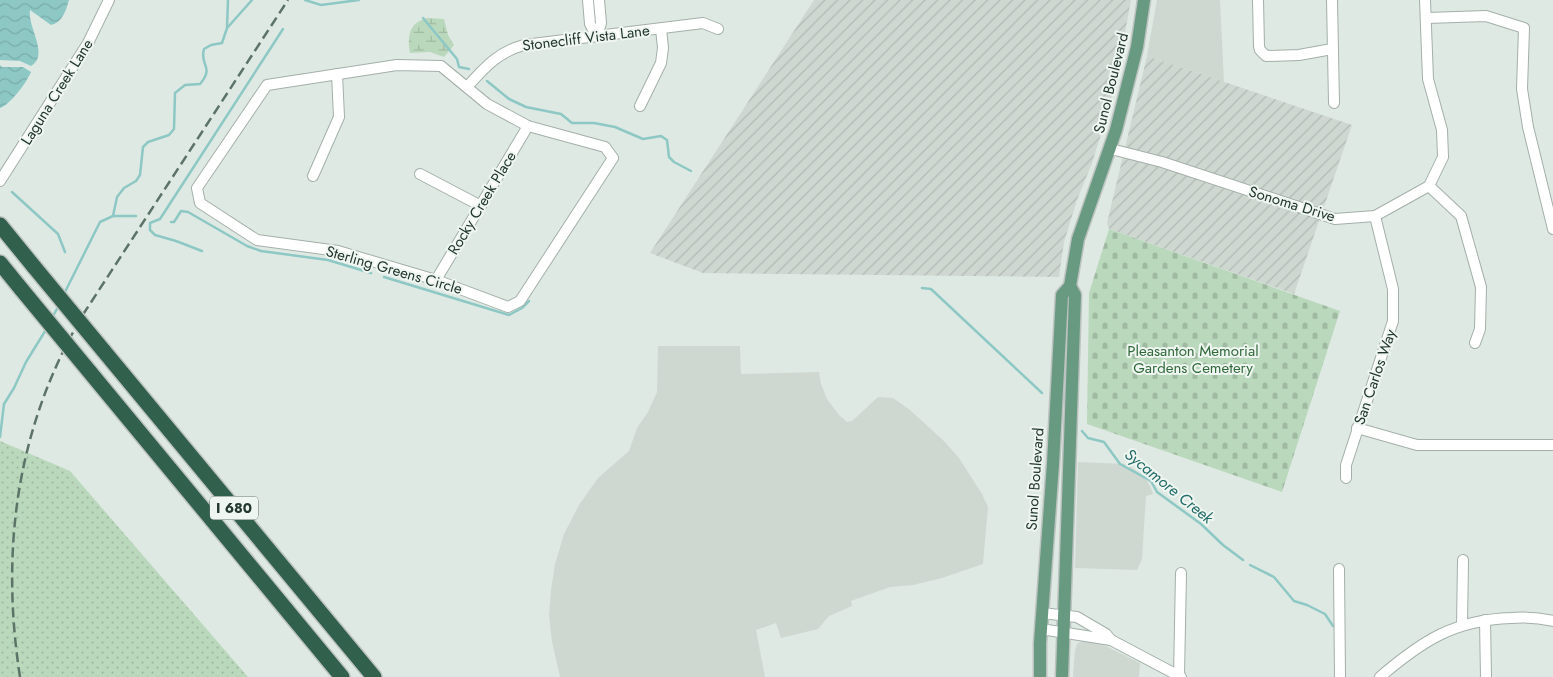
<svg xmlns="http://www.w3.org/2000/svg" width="1553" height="677" font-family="Jost,sans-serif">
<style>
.built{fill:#ced8d1}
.industrial{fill:url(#industrial-furrows)}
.grass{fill:url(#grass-dots)}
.wetland{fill:url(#wetland-marsh)}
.cemetery{fill:url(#cemetery-stones)}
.water{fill:url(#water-waves)}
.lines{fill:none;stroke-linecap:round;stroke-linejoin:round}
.stream{stroke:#8dc8c5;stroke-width:2.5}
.minor-casing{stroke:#a3b0a9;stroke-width:12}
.major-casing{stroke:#bdc3c0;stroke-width:15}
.highway-casing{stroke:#bdc3c0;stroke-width:18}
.minor{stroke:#fff;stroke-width:10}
.major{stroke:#689a82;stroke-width:12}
.highway{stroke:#31604c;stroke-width:15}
.rail{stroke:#5c7368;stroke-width:2.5;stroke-dasharray:10 5;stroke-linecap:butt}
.highway-bridge-casing{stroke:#bdc3c0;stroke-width:18;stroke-linecap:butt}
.highway-bridge{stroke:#31604c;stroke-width:15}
.labels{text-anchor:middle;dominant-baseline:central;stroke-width:4;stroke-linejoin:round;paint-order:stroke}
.shield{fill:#eff6f1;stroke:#607068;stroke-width:1}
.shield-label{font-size:14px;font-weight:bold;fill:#22372d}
.street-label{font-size:15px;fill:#22372d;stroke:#eff6f1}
.park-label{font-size:15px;fill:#31693b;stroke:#eff6f1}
.water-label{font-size:16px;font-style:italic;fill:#236c68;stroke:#eff6f1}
</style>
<defs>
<pattern id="industrial-furrows" width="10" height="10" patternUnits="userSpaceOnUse" patternTransform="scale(1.25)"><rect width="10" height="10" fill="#ced8d1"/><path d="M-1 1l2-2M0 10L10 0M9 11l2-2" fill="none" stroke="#b1bab4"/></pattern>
<pattern id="grass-dots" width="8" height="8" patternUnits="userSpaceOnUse" patternTransform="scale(1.25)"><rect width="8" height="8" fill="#bad8bc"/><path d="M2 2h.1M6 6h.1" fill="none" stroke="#a0baa2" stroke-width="1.8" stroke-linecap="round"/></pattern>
<pattern id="wetland-marsh" width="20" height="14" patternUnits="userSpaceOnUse" patternTransform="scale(1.25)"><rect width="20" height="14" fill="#bad8bc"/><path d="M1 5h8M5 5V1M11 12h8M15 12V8" fill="none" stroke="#a0baa2"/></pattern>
<pattern id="cemetery-stones" width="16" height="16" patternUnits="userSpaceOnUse" patternTransform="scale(1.25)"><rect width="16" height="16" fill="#bad8bc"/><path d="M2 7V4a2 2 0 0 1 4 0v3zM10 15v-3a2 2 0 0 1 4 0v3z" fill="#a0baa2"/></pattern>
<pattern id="water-waves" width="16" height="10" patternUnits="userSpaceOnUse" patternTransform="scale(1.25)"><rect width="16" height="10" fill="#8dc8c5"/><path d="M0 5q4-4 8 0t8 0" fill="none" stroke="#79acaa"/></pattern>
</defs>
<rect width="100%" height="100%" fill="#dfe9e3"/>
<g class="built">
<path d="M 1157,0 L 1220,0 L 1224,82 L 1147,56 Z"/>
<path d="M 658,346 L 740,346 L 741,374 L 819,372 L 821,384 L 827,399 L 839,415 L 847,422 L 852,421 L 878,397 L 893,398 L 910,410 L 945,442 L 959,458 L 982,494 L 988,507 L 983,564 L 942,578 L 913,585 L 890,587 L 851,601 L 852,606 L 829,616 L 818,629 L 781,638 L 776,623 L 756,630 L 765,677 L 560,677 L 552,642 L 549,615 L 551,590 L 555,564 L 564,534 L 579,505 L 598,478 L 629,451 L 637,428 L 648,412 L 657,392 Z"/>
<path d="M 1078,462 L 1127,464 L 1145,477 L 1151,488 L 1153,494 L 1146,496 L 1142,559 L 1137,570 L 1075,568 Z"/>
<path d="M 1082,641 L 1089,641 L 1106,646 L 1140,663 L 1139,677 L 1073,677 L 1075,650 L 1077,644 Z"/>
</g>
<g class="industrial">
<path d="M 814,0 L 1131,0 L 1118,71 L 1108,112 L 1092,163 L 1077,200 L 1064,242 L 1059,277 L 703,273 L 650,253 Z"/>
<path d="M 1147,56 L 1352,125 L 1294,294 L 1109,229 L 1107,223 Z"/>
</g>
<path class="grass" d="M 0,441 L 70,471 L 248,677 L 0,677 Z"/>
<path class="wetland" d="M 428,18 L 444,19 L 448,35 L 454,45 L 444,57 L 430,52 L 410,53 C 407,36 409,22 428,18 Z"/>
<path class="cemetery" d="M 1109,229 L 1340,311 L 1282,492 L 1087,424 L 1089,293 Z"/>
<g class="water">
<path d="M 0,0 L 69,0 C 66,10 63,22 51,25 L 30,10 C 27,27 50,55 31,66 L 20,61 L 0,60 Z"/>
<path d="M 0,65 L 2,67 L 23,67 L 31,72 C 27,82 10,105 0,108 Z"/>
</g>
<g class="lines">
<g class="stream">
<path d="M 305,0 L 321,5 L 359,0"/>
<path d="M 423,18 L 457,59 L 459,67 L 469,69"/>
<path d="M 228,27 L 252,0"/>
<path d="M 487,81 L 509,99 L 526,107 L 561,114 L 572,123 L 594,123 L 615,127 L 643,139 L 661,136 L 667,140 L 669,157 L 674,162 L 691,171"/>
<path d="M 12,192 L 58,234 L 65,252"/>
<path d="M 113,216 L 136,216"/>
<path d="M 171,222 L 174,222 L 181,211 L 188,212 L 247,246 L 261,251 L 328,260 L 371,273"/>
<path d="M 202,251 L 176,241 L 155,235 L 150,230 L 150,223 L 160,219 L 283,29"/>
<path d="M 384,277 L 509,315 L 522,308 L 529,301"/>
<path d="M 922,288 L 931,289 L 1042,393"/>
<path d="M 64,294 L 100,222 L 113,216 L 117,197 L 124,188 L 136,181 L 140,175 L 143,147 L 148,142 L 169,135 L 174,129 L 175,93 L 185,85 L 200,84 C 215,66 199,66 204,49 L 211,45 L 222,43 L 227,28 L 228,0"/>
<path d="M 52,318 L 59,305"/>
<path d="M 1082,431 L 1088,438 L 1104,442 L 1120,464 L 1151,481 L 1157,492 L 1201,524 L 1223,545 L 1243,560"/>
<path d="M 0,437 L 4,404 L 14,388 L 26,362 L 47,328"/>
<path d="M 1250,565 L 1274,577 L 1294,601 L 1307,605 L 1325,614 L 1333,626"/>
</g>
<defs>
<g id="minor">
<path d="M 588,0 L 590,24 L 597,37"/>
<path d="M 1258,0 L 1259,46 L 1260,50 L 1266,56 L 1299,55 L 1332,49"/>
<path d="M 1332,0 L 1334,103"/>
<path d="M 1427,18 L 1486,16 L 1524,28 L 1522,89 L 1528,127 L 1553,229"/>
<path d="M 597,37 L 601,23 L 599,0"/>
<path d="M 397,65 L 441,66 L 487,104 L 528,126 L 605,147 L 613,158 L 520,301 L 508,307 L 436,280 L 338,251 L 257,240 L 200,203 L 197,188 L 267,85 Z"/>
<path d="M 467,87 C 485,67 498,52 524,45 L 703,23 L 718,29"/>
<path d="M 640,106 L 661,63 L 663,48 L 661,29"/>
<path d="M 1111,149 L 1162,162 L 1335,219 L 1375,216 L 1429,186 L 1443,157 L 1442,130 L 1428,79 L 1425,0"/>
<path d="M 420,174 L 481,206"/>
<path d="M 313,176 L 339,117 L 337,74"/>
<path d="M 0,181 L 88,43 L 109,0"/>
<path d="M 1429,186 L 1461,216 L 1481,287 L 1480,329 L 1475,343"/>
<path d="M 436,280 L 528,126"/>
<path d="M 1357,428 L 1417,445 L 1553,445"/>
<path d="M 1346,478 L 1346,465 L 1393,321 L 1393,289 L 1375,216"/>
<path d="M 1339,569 L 1340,677"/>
<path d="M 1042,613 L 1077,617 L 1106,634 L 1111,640"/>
<path d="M 1485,620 L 1486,677"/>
<path d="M 1462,625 L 1463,560"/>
<path d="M 1041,629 L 1111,640 L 1181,677"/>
<path d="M 1179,676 L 1181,573"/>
<path d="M 1380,677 C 1422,641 1454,620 1511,618 C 1524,617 1540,618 1553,621"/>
</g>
<g id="major">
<path d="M 1040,677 L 1040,643 L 1053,464 L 1062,295 L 1070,286 L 1078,239 L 1116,130 L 1137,47 L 1144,0"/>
<path d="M 1062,677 L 1075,295 L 1070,286"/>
</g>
<g id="highway">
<path d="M 0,225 L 35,268"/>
<path d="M 0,263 L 22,290"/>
<path d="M 103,350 L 374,677"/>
<path d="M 89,371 L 342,677"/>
</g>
</defs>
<use href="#minor" class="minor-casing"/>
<use href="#major" class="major-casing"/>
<use href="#highway" class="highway-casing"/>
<use href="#minor" class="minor"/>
<use href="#major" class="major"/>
<use href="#highway" class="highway"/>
<path class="rail" d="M 20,677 C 0,548 17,425 84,313 L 288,0"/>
<defs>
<g id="highway-bridge">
<path d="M 35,268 L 103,350"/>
<path d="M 22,290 L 89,371"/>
</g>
</defs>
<use href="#highway-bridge" class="highway-bridge-casing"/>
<use href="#highway-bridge" class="highway-bridge"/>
</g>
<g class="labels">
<rect class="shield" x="210" y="496.5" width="48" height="23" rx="4"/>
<g class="shield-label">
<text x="234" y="508">I 680</text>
</g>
<g class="street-label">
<text transform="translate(586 38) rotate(-7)">Stonecliff Vista Lane</text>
<text transform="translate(1111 83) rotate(-76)">Sunol Boulevard</text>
<text transform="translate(57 92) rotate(-58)">Laguna Creek Lane</text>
<text transform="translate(482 203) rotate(-59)">Rocky Creek Place</text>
<text transform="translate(1292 204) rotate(17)">Sonoma Drive</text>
<text transform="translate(394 270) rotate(16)">Sterling Greens Circle</text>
<text transform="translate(1375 377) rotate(-71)">San Carlos Way</text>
<text transform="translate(1035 479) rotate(-86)">Sunol Boulevard</text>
</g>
<g class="park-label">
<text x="1193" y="351">Pleasanton Memorial<tspan x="1193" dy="17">Gardens Cemetery</tspan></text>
</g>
<g class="water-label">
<text transform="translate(1169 486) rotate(39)">Sycamore Creek</text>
</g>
</g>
</svg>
